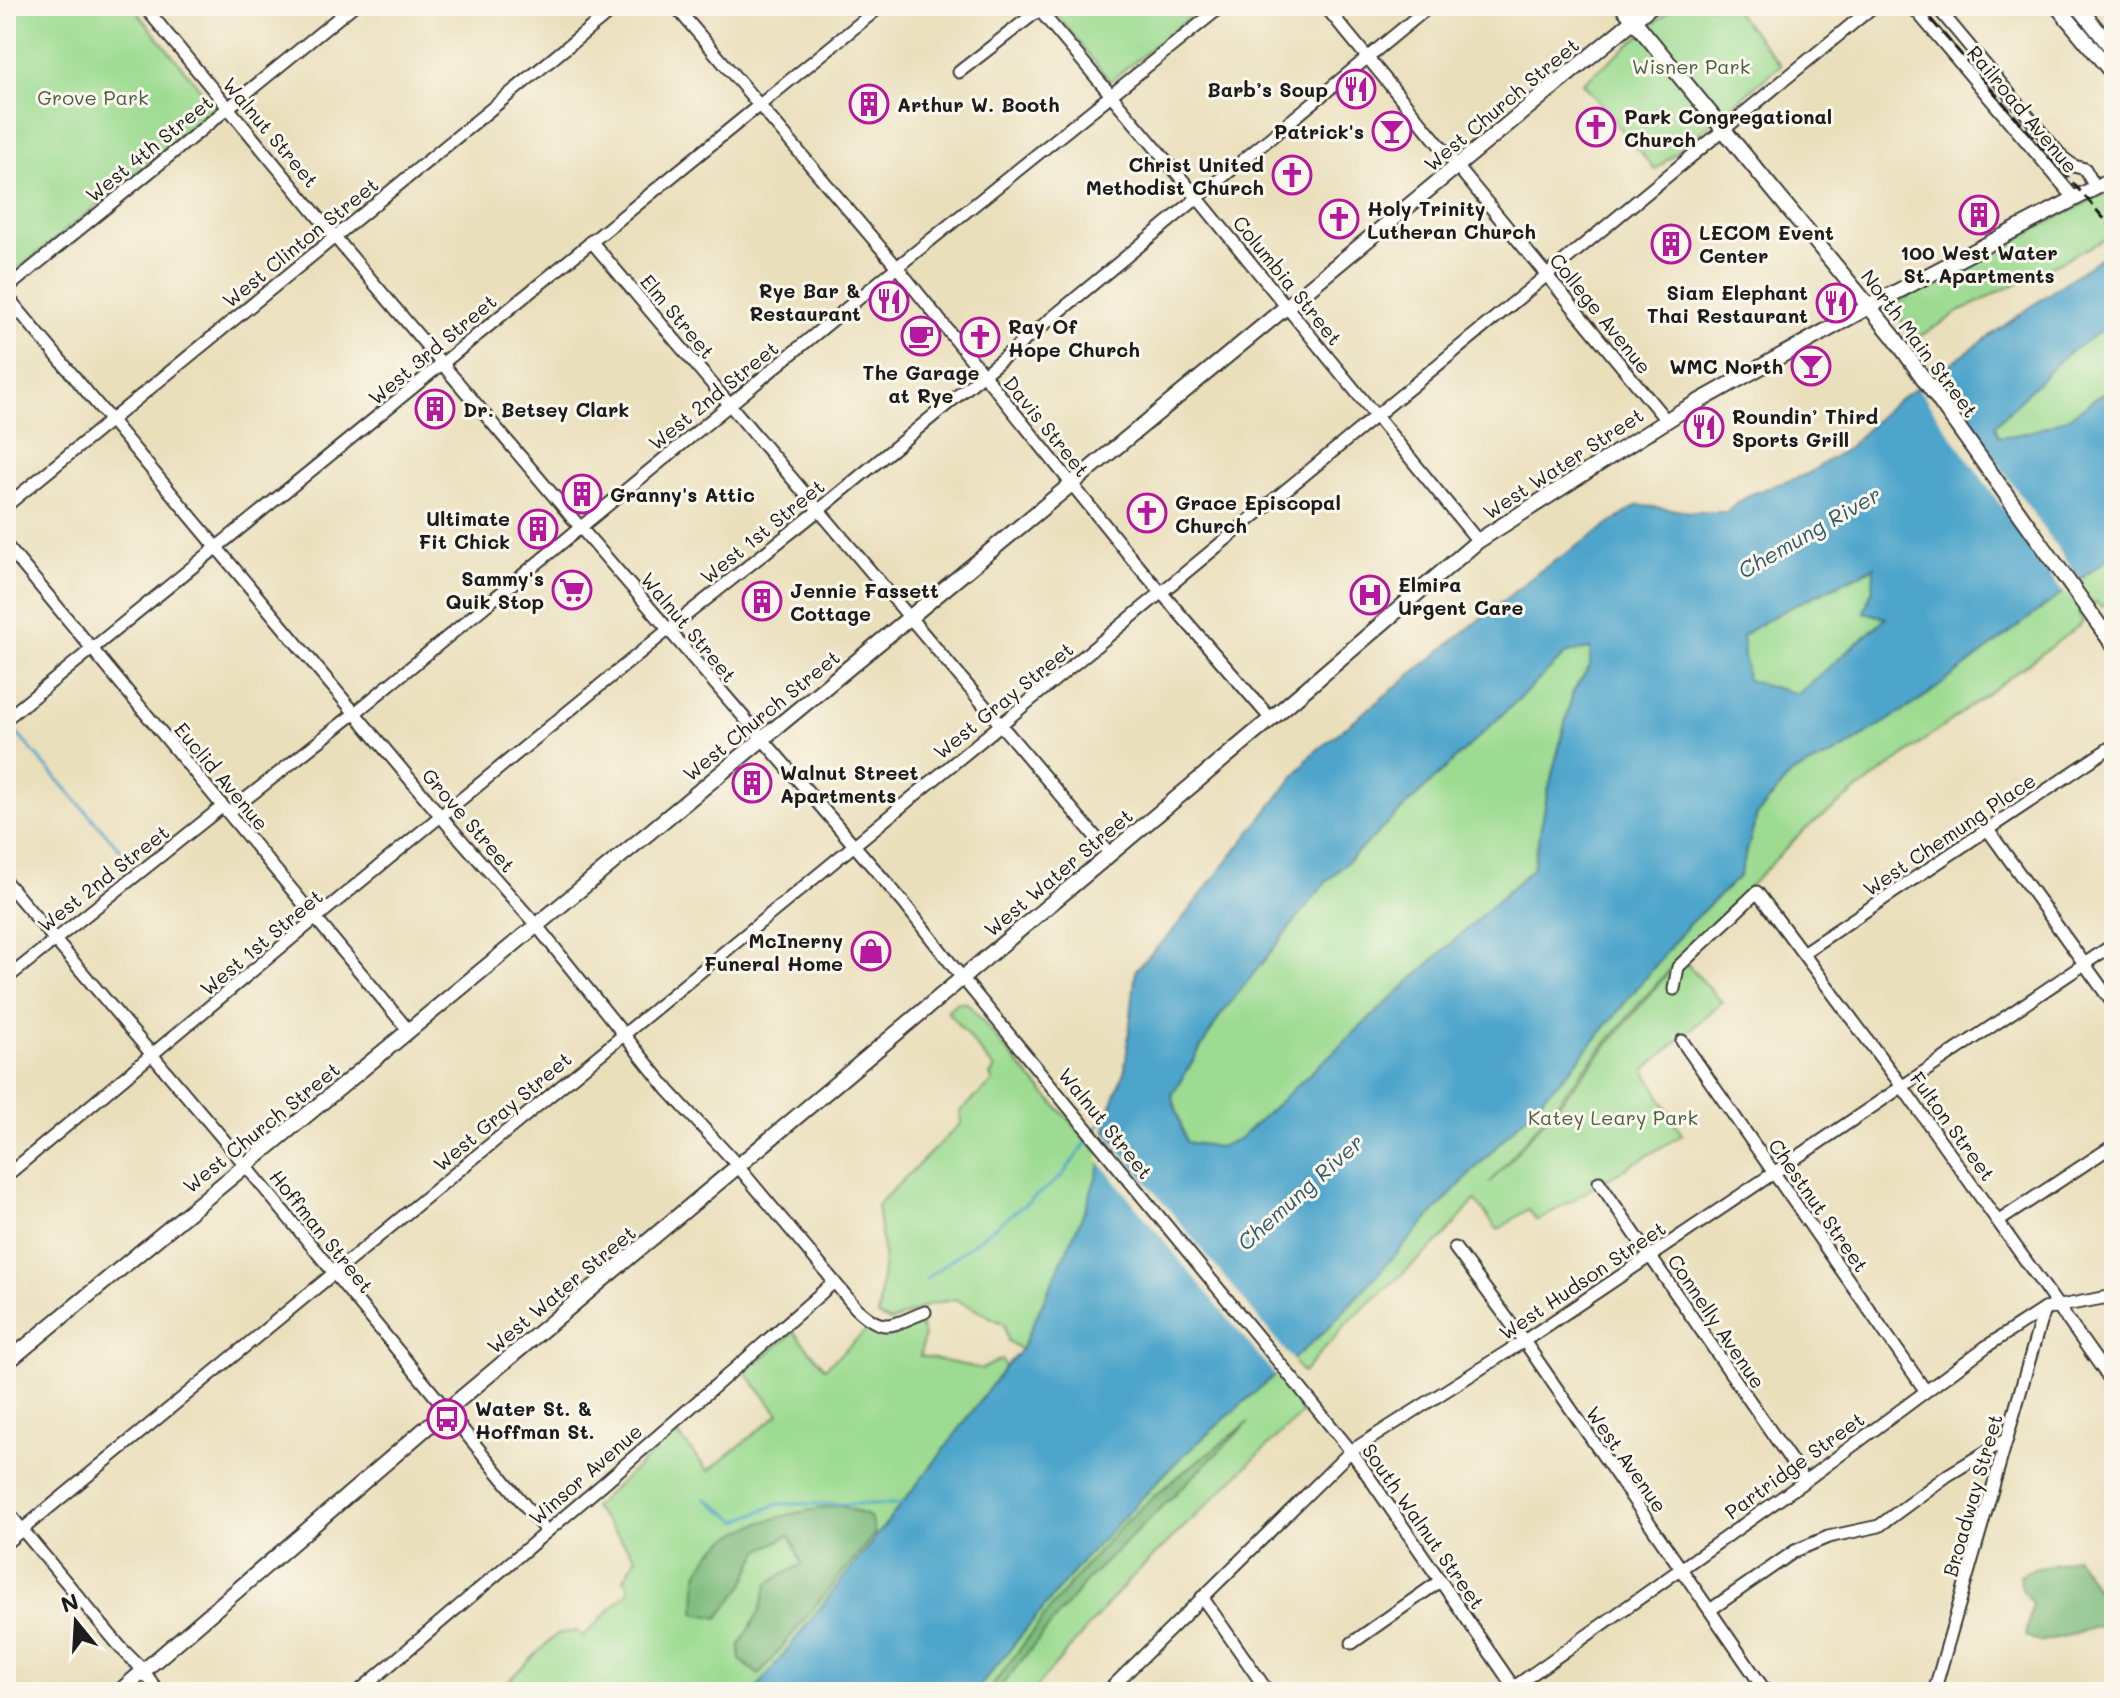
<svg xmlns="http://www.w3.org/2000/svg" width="2120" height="1698" font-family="Mali,sans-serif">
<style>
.green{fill:#9cdb91;stroke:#5c7c56;stroke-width:2;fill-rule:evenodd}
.forest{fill:#7dbb7b;stroke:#4c6c4c;stroke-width:2}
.water{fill:#4ea5cb;stroke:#356074;stroke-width:2;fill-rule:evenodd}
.pier{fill:#eadfbb}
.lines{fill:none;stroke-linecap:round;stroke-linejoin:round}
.stream{stroke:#4ea5cb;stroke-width:3}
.minor-casing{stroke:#3b3934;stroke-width:15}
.major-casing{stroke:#3b3934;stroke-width:18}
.minor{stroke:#fff;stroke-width:11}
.major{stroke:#fff;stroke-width:14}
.rail{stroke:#1c1c1c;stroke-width:3;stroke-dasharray:12 6;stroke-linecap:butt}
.labels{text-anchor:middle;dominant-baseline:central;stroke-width:6;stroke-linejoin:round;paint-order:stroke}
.park-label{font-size:20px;fill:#495f45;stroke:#fbf7ec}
.poi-label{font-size:20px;font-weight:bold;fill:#1c1c1c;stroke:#fbf7ec;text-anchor:start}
.street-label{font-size:20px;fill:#1c1c1c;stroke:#fbf7ec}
.water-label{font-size:22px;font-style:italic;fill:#325a6b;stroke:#fbf7ec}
</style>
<rect width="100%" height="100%" fill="#fbf7ec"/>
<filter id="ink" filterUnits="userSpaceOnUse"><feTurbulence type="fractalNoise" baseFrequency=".0125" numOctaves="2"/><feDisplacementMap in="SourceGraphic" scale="16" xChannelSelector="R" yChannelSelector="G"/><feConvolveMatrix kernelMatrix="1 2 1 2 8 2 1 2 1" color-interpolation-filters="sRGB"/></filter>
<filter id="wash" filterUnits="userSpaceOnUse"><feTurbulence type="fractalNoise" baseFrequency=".006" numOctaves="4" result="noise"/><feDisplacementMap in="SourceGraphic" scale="32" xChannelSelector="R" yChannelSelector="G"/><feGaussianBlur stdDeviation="1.8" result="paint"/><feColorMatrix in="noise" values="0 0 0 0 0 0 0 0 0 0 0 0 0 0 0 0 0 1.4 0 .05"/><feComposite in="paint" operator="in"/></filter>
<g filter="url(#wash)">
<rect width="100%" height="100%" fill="#eadfbb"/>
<g class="green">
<path d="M 6,6 L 132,6 L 216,108 L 6,279 Z"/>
<path d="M 1050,6 L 1204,6 L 1110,81 Z"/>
<path d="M 1675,6 L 1731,6 L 1781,65 L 1655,170 L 1583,83 Z"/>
<path d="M 2114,188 L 2114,235 L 1961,311 L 1912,341 L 1901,320 L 1896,303 Z"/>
<path d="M 2114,322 L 2114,391 C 2097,394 2091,402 2077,412 C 2054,427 2026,434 1999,437 L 1995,425 L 2064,356 Z"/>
<path d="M 2114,554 L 2114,597 L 2101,607 L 2096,602 L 2078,614 L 2083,622 L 2080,625 L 1804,830 L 1681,957 L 1722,1002 L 1645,1070 L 1682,1135 L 1537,1221 L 1528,1209 L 1498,1230 L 1475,1200 L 1444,1237 L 1346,1324 L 1303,1373 L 1292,1360 L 1327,1329 L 1453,1192 L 1575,1064 L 1690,923 L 1740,876 L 1757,815 L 1791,774 L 1840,751 L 1926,696 ZM 1676,963 L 1562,1100 L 1489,1184 L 1642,1000 Z"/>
<path d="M 1875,567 L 1873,588 L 1864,611 L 1887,618 L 1798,694 L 1746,680 L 1742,636 C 1783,607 1830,590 1875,567 Z"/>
<path d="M 1590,649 L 1590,666 L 1573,692 L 1548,790 L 1533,868 L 1239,1139 L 1219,1147 L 1186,1142 L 1172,1095 L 1220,1016 L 1326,882 L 1567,653 Z"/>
<path d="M 957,1002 L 967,1003 L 1026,1073 L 1103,1157 L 1085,1210 L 1021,1350 L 1008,1341 L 1004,1324 L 955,1299 L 928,1305 L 890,1322 L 878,1316 L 884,1258 L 877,1205 L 961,1123 L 960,1111 L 993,1082 L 990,1075 L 995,1069 L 947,1011 Z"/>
<path d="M 908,1325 L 921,1326 L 924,1336 L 920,1356 L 982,1369 L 1002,1359 L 1005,1367 L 943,1451 L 754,1692 L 497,1692 L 557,1634 L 577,1631 L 583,1637 L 627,1593 L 630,1588 L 624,1579 L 636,1557 L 593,1507 L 676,1432 L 708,1471 L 779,1414 L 745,1372 L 794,1332 L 825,1368 L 870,1327 L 886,1331 Z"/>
<path d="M 1278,1372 L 1302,1413 L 1129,1580 L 1032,1692 L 975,1692 L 1083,1560 L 1177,1461 Z"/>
</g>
<g class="forest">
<path d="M 1249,1422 L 1089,1578 L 996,1692 L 988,1692 C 1029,1636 1071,1578 1120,1528 C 1159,1488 1205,1456 1249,1422 Z"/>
<path d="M 840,1505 L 870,1517 L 875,1533 L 759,1675 L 740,1660 L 740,1645 L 760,1610 L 768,1583 L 802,1564 L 790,1535 L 759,1551 L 744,1585 L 718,1618 L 695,1613 C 696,1601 695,1586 698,1575 C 716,1523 794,1513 840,1505 Z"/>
<path d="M 2076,1557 L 2110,1610 L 2104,1624 L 2075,1634 L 2039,1642 L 2026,1636 L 2032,1604 L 2022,1589 L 2019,1575 C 2038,1565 2056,1566 2076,1557 Z"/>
</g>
<path class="water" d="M 2114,248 L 2114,322 L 2064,356 L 1995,425 L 1999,437 C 2026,434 2054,427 2077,412 C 2091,402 2097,394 2114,391 L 2114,554 L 1926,696 L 1840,751 L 1791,774 L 1757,815 L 1740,876 L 1690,923 L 1575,1064 L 1453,1192 L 1327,1329 L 1177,1461 L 1083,1560 L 975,1692 L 754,1692 L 943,1451 L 1005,1367 L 1021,1350 L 1085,1210 L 1103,1157 L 1108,1114 L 1125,1069 L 1136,969 L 1171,933 L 1311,755 L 1540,571 L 1638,505 L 1692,512 L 1726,512 L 1749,495 L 1807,474 L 1849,447 L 1889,407 ZM 1874,567 L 1873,588 L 1864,612 L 1886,618 L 1798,694 L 1747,680 L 1742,636 C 1783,607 1830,590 1874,567 ZM 1590,649 L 1590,666 L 1573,692 L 1548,791 L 1533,868 L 1239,1139 L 1219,1147 L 1186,1142 L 1172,1095 L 1220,1016 L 1326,882 L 1567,653 Z"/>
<g class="pier">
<path d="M 1933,371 L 2082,583 L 2065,596 L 1915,384 Z"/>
<path d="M 1102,1128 L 1295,1363 L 1277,1378 L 1098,1160 Z"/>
</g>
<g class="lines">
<g class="stream">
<path d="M 13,729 L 124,854"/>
<path d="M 1093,1133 L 1108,1114"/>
<path d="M 926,1279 L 1061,1177 L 1089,1139"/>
<path d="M 705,1498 L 738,1521 L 778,1504 L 902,1504"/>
</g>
</g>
</g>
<g filter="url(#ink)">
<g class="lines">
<defs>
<g id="minor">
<path d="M 144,6 L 334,236 L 580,527 L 903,902 L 955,969 L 1296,1383 L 1351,1451 L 1517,1692"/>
<path d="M 675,6 L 897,267 L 1133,560 L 1271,719"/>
<path d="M 1036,6 L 1196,196 L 1478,541"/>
<path d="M 1325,6 L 1666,420"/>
<path d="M 1912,6 L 2075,199"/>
<path d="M 1936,6 L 2063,158 L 2074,166 L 2085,169 L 2095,187"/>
<path d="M 959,72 L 1039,10"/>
<path d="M 591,241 L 1110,854"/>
<path d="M 6,289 L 353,6"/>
<path d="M 6,295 L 449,826 L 537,926 L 669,1091 L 731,1158 L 856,1308 C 885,1335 891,1325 925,1312"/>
<path d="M 6,506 L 617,6"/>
<path d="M 6,545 L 409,1031"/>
<path d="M 6,719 L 881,6"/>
<path d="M 229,812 L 355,713 L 897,267 L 1222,6"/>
<path d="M 1988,830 L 2114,1005"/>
<path d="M 6,882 L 246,1166 L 546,1531"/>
<path d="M 1804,952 L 2114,745"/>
<path d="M 6,979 L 223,806"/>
<path d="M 1674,989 L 1678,967 L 1757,892 L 1901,1085 L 2114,1385"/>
<path d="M 1682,1041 L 1925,1390"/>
<path d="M 6,1176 L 316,918 L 680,620 L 819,510 L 1430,6"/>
<path d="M 1599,1182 L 1805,1481"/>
<path d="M 1999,1221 L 2114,1145"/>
<path d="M 1455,1248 L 1524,1341 L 1766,1692"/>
<path d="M 6,1510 L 122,1649 L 144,1671 L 158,1692"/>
<path d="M 6,1543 L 1874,6"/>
<path d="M 1202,1597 L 1268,1692"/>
<path d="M 1710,1610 L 1795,1551 L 1828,1537 L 1879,1526 L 1948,1475 L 2007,1439"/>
<path d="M 1352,1643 L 1440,1581"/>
<path d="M 358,1692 L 603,1484 L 834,1282"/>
<path d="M 1107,1692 L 1351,1451 L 1524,1341 L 2114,944"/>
<path d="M 1507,1692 L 1805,1481 L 1987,1346 L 2044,1309 L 2114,1296"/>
<path d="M 1934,1692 L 2044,1309"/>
</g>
<g id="major">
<path d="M 1622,6 L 1894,337 L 2114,646"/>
<path d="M 2057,6 L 2114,75"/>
<path d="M 2078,6 L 2114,51"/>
<path d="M 6,1363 L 1651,6"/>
<path d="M 119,1692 L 447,1410 L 1271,719 L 1478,541 L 1680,412 L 1881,300 L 2114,178"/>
</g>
</defs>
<use href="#minor" class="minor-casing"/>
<use href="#major" class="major-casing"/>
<use href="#minor" class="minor"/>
<use href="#major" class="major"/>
<path class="rail" d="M 1919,6 L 2114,230"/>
</g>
</g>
<defs>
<symbol id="restaurant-ring" viewBox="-11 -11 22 22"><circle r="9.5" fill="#fbf7ec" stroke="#b5179e" stroke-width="1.5"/><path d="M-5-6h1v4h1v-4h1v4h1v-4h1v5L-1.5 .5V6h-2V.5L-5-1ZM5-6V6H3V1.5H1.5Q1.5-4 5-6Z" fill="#b5179e"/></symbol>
<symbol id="building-ring" viewBox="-11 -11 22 22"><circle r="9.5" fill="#fbf7ec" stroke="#b5179e" stroke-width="1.5"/><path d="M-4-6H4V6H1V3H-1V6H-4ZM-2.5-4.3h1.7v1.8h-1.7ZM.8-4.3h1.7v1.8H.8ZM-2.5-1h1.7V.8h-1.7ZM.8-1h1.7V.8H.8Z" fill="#b5179e"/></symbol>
<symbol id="church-ring" viewBox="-11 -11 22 22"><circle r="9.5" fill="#fbf7ec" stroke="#b5179e" stroke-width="1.5"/><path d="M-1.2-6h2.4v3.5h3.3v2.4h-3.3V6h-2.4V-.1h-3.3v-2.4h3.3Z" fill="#b5179e"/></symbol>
<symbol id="bar-ring" viewBox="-11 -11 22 22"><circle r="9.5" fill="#fbf7ec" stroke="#b5179e" stroke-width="1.5"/><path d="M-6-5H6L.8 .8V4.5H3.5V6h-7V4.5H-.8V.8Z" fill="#b5179e"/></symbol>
<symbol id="cafe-ring" viewBox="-11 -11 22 22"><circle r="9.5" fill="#fbf7ec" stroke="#b5179e" stroke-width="1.5"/><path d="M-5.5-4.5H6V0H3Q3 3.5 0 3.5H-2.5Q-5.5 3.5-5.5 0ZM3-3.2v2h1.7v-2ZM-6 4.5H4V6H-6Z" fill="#b5179e"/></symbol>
<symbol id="supermarket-ring" viewBox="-11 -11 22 22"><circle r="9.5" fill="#fbf7ec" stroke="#b5179e" stroke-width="1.5"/><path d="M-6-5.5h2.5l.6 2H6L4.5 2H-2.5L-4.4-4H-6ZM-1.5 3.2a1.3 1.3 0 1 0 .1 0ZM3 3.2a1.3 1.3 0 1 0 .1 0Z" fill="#b5179e"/></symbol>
<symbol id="hospital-ring" viewBox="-11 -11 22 22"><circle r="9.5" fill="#fbf7ec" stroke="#b5179e" stroke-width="1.5"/><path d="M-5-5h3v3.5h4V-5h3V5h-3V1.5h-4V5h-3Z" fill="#b5179e"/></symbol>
<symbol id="shop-ring" viewBox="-11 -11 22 22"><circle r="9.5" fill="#fbf7ec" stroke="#b5179e" stroke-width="1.5"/><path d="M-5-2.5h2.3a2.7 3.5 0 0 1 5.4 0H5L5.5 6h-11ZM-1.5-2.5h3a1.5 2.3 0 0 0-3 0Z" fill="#b5179e"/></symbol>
<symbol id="bus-ring" viewBox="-11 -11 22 22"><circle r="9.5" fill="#fbf7ec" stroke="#b5179e" stroke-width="1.5"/><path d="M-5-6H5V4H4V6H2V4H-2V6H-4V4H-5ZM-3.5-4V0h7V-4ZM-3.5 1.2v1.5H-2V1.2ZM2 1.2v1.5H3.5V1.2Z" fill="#b5179e"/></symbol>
</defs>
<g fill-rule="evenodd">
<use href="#restaurant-ring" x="1334" y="67" width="44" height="44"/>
<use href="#building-ring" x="847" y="82" width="44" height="44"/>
<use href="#church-ring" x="1574" y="105" width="44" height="44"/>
<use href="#bar-ring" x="1370" y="109" width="44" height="44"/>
<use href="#church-ring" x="1270" y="153" width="44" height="44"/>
<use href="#building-ring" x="1957" y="193" width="44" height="44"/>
<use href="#church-ring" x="1317" y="197" width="44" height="44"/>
<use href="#building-ring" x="1649" y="222" width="44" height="44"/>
<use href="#restaurant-ring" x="867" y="279" width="44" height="44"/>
<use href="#restaurant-ring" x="1814" y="281" width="44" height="44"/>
<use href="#cafe-ring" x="899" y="314" width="44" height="44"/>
<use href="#church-ring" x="958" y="315" width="44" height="44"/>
<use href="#bar-ring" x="1789" y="344" width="44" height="44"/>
<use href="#building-ring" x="413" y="387" width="44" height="44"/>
<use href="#restaurant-ring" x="1682" y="405" width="44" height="44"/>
<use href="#building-ring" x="560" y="472" width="44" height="44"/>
<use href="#church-ring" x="1125" y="491" width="44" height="44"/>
<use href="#building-ring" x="516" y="507" width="44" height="44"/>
<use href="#supermarket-ring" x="550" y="568" width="44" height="44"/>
<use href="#hospital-ring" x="1348" y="573" width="44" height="44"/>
<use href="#building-ring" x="740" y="579" width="44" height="44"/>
<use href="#building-ring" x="730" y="761" width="44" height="44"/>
<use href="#shop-ring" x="849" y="929" width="44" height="44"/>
<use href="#bus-ring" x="425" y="1397" width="44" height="44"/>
</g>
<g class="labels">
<g class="park-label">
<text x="1691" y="66">Wisner Park</text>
<text x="93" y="97">Grove Park</text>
<text x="1613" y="1117">Katey Leary Park</text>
</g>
<g class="poi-label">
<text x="1328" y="89" text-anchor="end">Barb’s Soup</text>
<text x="897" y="104">Arthur W. Booth</text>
<text x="1624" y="116">Park Congregational<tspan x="1624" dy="23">Church</tspan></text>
<text x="1364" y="131" text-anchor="end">Patrick's</text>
<text x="1264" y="164" text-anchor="end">Christ United<tspan x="1264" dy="23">Methodist Church</tspan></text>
<text x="1367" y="208">Holy Trinity<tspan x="1367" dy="23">Lutheran Church</tspan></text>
<text x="1699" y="232">LECOM Event<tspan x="1699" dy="23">Center</tspan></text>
<text x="1979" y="252" text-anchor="middle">100 West Water<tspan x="1979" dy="23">St. Apartments</tspan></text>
<text x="861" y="290" text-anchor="end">Rye Bar &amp;<tspan x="861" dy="23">Restaurant</tspan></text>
<text x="1808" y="292" text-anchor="end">Siam Elephant<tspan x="1808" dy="23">Thai Restaurant</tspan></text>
<text x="1008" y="326">Ray Of<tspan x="1008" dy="23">Hope Church</tspan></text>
<text x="1783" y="366" text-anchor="end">WMC North</text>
<text x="921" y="372" text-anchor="middle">The Garage<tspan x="921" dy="23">at Rye</tspan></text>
<text x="463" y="409">Dr. Betsey Clark</text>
<text x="1732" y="416">Roundin’ Third<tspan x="1732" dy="23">Sports Grill</tspan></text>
<text x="610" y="494">Granny's Attic</text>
<text x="1175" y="502">Grace Episcopal<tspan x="1175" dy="23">Church</tspan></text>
<text x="510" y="518" text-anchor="end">Ultimate<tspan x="510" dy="23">Fit Chick</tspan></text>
<text x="544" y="578" text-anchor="end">Sammy's<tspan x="544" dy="23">Quik Stop</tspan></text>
<text x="1398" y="584">Elmira<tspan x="1398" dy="23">Urgent Care</tspan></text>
<text x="790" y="590">Jennie Fassett<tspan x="790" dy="23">Cottage</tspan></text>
<text x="780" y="772">Walnut Street<tspan x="780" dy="23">Apartments</tspan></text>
<text x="843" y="940" text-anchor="end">McInerny<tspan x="843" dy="23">Funeral Home</tspan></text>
<text x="475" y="1408">Water St. &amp;<tspan x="475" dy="23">Hoffman St.</tspan></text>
</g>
<g class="street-label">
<text transform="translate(1501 104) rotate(-40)">West Church Street</text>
<text transform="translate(2023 109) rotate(50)">Railroad Avenue</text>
<text transform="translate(271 132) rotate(50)">Walnut Street</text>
<text transform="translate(149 148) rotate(-39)">West 4th Street</text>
<text transform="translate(300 242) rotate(-39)">West Clinton Street</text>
<text transform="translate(1288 280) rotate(51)">Columbia Street</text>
<text transform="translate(1601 313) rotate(51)">College Avenue</text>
<text transform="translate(678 316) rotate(50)">Elm Street</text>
<text transform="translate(1920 343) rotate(53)">North Main Street</text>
<text transform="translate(432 349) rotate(-40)">West 3rd Street</text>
<text transform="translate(713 395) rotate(-39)">West 2nd Street</text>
<text transform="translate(1047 426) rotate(51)">Davis Street</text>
<text transform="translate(1563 463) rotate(-33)">West Water Street</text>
<text transform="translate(762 531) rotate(-39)">West 1st Street</text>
<text transform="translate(689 627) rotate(50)">Walnut Street</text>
<text transform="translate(1003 700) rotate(-39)">West Gray Street</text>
<text transform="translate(761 715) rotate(-39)">West Church Street</text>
<text transform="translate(222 776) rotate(50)">Euclid Avenue</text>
<text transform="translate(469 820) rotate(49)">Grove Street</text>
<text transform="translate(1949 834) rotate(-34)">West Chemung Place</text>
<text transform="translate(1058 872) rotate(-40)">West Water Street</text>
<text transform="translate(103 878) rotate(-38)">West 2nd Street</text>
<text transform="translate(261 942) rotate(-40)">West 1st Street</text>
<text transform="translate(502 1111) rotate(-40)">West Gray Street</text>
<text transform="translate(1106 1123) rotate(51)">Walnut Street</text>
<text transform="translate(1953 1126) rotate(54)">Fulton Street</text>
<text transform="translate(261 1127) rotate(-39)">West Church Street</text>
<text transform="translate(1819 1205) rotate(55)">Chestnut Street</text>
<text transform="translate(322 1231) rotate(51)">Hoffman Street</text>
<text transform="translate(1582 1280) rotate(-34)">West Hudson Street</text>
<text transform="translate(561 1289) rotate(-40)">West Water Street</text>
<text transform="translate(1717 1321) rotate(56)">Connelly Avenue</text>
<text transform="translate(1627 1459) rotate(55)">West Avenue</text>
<text transform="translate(1794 1465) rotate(-36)">Partridge Street</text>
<text transform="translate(585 1474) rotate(-41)">Winsor Avenue</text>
<text transform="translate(1972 1495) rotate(-74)">Broadway Street</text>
<text transform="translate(1424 1526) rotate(55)">South Walnut Street</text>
</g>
<g class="water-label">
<text transform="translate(1809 532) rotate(-30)">Chemung River</text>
<text transform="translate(1300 1192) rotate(-42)">Chemung River</text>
</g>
</g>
<rect width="2120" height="1698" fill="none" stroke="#fbf7ec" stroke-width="32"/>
<g transform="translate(76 1622) rotate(342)" stroke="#fbf7ec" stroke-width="6" paint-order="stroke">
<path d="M0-6L14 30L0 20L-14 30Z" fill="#1c1c1c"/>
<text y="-12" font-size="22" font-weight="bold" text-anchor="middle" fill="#1c1c1c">N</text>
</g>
</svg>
